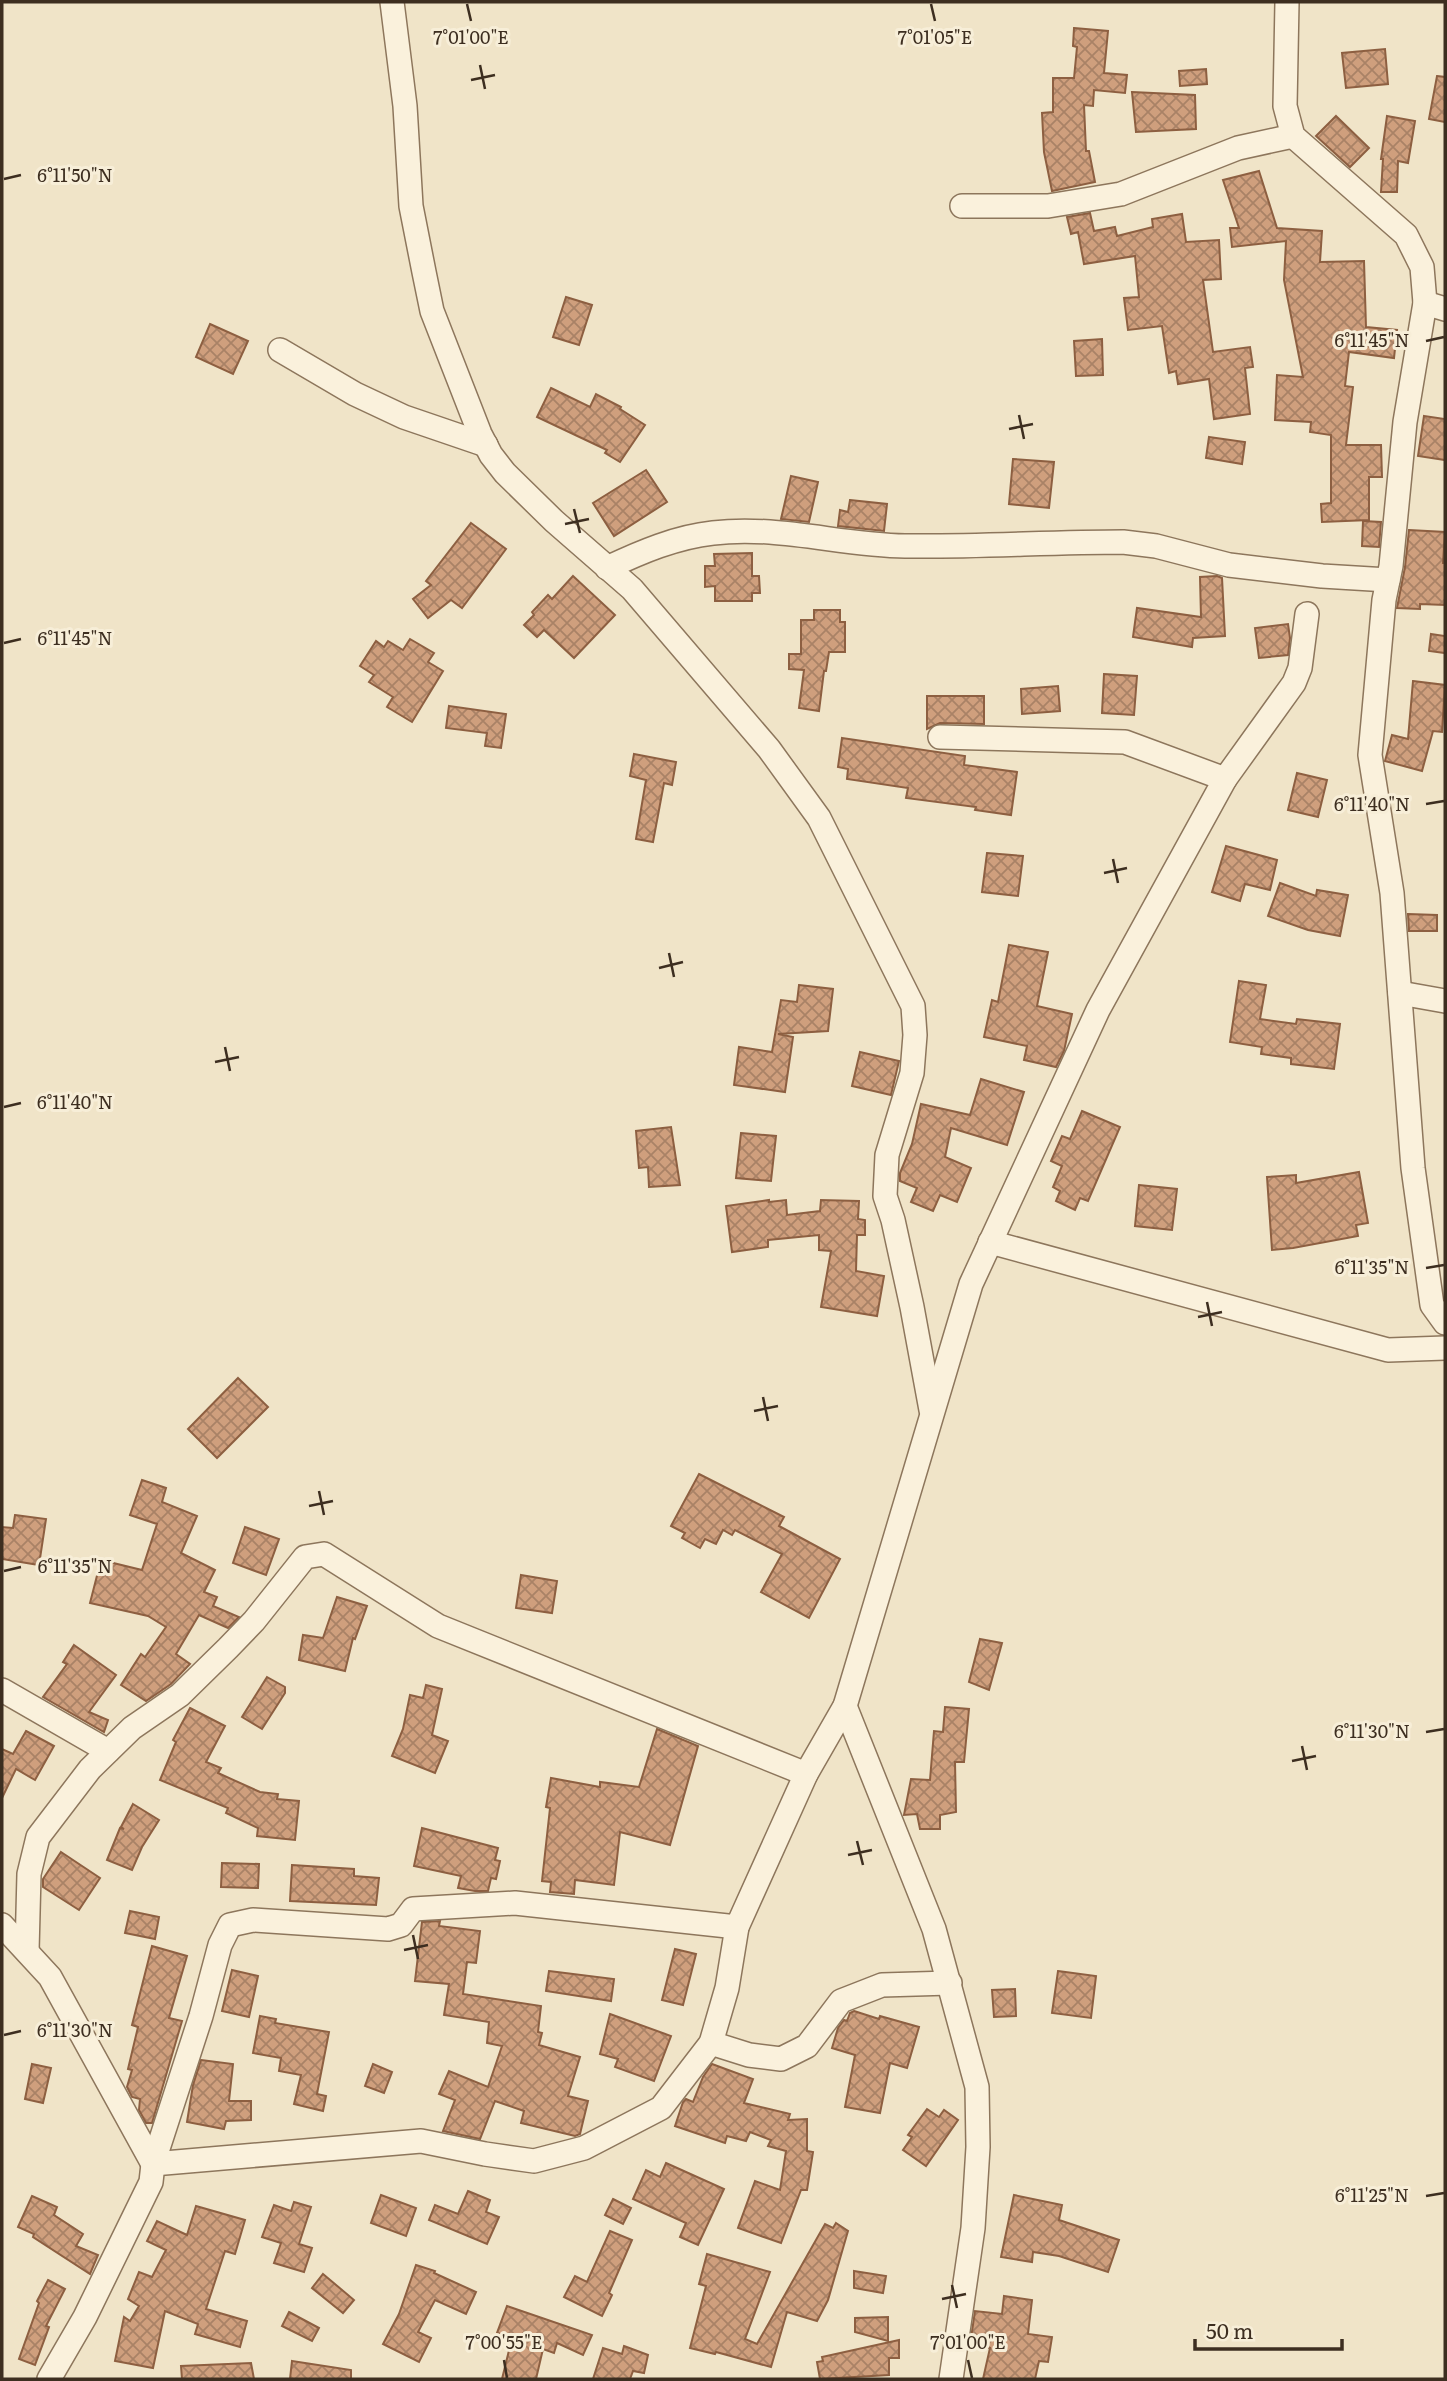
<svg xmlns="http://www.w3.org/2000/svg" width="1447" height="2381" font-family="Literata,serif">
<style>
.building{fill:url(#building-cross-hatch);stroke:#8d5f41;stroke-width:2}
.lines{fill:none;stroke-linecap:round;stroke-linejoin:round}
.minor-casing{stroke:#8d765c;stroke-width:26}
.minor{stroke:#faf1dc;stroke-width:23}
.ticks{fill:none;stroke:#3d2e20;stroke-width:2.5}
.ticks-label{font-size:18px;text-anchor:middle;fill:#3d2e20;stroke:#f7eed8;stroke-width:6;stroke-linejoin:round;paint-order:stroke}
</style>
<defs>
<pattern id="building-cross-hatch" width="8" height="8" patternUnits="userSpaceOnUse" patternTransform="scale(1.75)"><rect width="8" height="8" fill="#cf9f7d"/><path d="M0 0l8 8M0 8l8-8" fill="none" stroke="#a98266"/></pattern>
</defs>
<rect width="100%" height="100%" fill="#f0e4c8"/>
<g class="building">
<path d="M 1074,28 L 1108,31 L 1104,73 L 1127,75 L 1125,93 L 1094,90 L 1093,106 L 1084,105 L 1086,151 L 1089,151 L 1095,182 L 1052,191 L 1044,152 L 1042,113 L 1053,112 L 1053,78 L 1074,78 L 1077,47 L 1073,46 Z"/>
<path d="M 1385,49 L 1388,84 L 1346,88 L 1342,53 Z"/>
<path d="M 1206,69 L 1207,84 L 1180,86 L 1179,71 Z"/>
<path d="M 1437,76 L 1445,77 L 1445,122 L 1429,119 Z"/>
<path d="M 1132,92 L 1195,95 L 1196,129 L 1136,132 Z"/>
<path d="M 1336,116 L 1369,148 L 1350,167 L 1316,136 Z"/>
<path d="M 1387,116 L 1415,121 L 1408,163 L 1398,161 L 1397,192 L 1381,192 L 1383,159 L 1381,159 Z"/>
<path d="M 1259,171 L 1277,228 L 1322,231 L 1320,262 L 1364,261 L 1366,327 L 1397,330 L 1394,358 L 1349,352 L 1345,386 L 1353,387 L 1346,445 L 1381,445 L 1382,477 L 1369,477 L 1369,520 L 1322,522 L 1321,504 L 1331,503 L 1331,435 L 1310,432 L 1311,422 L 1275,420 L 1277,375 L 1303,377 L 1284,280 L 1286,241 L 1232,247 L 1230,228 L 1239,228 L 1223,180 Z"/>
<path d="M 1090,213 L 1094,231 L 1115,227 L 1117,236 L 1153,227 L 1152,219 L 1182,214 L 1186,242 L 1219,240 L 1221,279 L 1203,280 L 1213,352 L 1250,347 L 1253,367 L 1245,368 L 1250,414 L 1214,419 L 1209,379 L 1178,384 L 1176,371 L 1169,373 L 1162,326 L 1128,330 L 1124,298 L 1139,297 L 1135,256 L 1084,264 L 1078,232 L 1071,234 L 1067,217 Z"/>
<path d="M 566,297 L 592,305 L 579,345 L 553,337 Z"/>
<path d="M 210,324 L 248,341 L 233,374 L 196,357 Z"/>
<path d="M 1102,339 L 1103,375 L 1076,376 L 1074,341 Z"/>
<path d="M 551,388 L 590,407 L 596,394 L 621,407 L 620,409 L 645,425 L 620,462 L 605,453 L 607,450 L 537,417 Z"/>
<path d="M 1424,416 L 1445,419 L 1445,460 L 1418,456 Z"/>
<path d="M 1209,437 L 1245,442 L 1242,464 L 1206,458 Z"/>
<path d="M 1013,459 L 1054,462 L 1049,508 L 1009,504 Z"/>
<path d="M 646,470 L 667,502 L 614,536 L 593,503 Z"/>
<path d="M 791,476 L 818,482 L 809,522 L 781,519 Z"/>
<path d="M 850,500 L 887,504 L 884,531 L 838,526 L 840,510 L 848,512 Z"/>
<path d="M 1363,521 L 1381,522 L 1379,547 L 1362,546 Z"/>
<path d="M 471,523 L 506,549 L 462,608 L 451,600 L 428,618 L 413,599 L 431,585 L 426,581 Z"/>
<path d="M 1409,530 L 1445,532 L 1443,563 L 1445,563 L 1445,605 L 1420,604 L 1420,609 L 1397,608 L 1405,567 Z"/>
<path d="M 752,553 L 752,576 L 759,576 L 760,593 L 752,593 L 752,601 L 715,601 L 715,586 L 705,587 L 705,566 L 715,566 L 714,554 Z"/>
<path d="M 573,576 L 615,615 L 574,658 L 544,630 L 537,637 L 524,625 L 534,615 L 532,612 L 548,595 L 552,599 Z"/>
<path d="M 1217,576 L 1222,578 L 1225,636 L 1193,638 L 1192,647 L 1133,637 L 1137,608 L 1201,617 L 1200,577 Z"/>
<path d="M 814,610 L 840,610 L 840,622 L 845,622 L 845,652 L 829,652 L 826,671 L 824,671 L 819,711 L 799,708 L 804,670 L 789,669 L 789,654 L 801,654 L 801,620 L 814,620 Z"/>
<path d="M 1288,624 L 1290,638 L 1288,655 L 1259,658 L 1255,628 Z"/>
<path d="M 1431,634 L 1445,636 L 1445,653 L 1429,651 Z"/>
<path d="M 410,639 L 434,653 L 428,662 L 443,671 L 412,722 L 387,707 L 393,697 L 369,682 L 374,675 L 360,666 L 376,641 L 384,647 L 388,641 L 403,650 Z"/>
<path d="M 1104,674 L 1137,676 L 1134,715 L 1102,713 Z"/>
<path d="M 1413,681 L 1445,685 L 1442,732 L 1433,731 L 1422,771 L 1385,761 L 1392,735 L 1408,739 Z"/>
<path d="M 1058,686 L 1060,711 L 1022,714 L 1021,689 Z"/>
<path d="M 927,696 L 984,696 L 984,724 L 940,723 L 927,729 Z"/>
<path d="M 449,706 L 506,714 L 501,748 L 485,746 L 487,733 L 446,728 Z"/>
<path d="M 842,738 L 965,756 L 964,765 L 1017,772 L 1011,815 L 975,810 L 976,807 L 906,798 L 908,788 L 847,779 L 848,769 L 838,767 Z"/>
<path d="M 634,754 L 676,762 L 672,785 L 664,783 L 653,842 L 636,839 L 646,780 L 630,776 Z"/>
<path d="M 1297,773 L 1327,780 L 1318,817 L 1288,810 Z"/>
<path d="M 1226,846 L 1277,860 L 1270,890 L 1245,884 L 1240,901 L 1212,892 Z"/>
<path d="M 987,853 L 1023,856 L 1018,896 L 982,892 Z"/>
<path d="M 1280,883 L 1316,896 L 1317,890 L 1348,895 L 1340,936 L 1308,930 L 1268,916 Z"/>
<path d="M 1408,914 L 1437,915 L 1437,931 L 1409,931 Z"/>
<path d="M 1009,945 L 1048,952 L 1037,1006 L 1072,1014 L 1064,1051 L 1056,1067 L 1024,1060 L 1027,1046 L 984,1037 L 992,1000 L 998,1002 Z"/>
<path d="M 1239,981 L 1266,985 L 1260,1019 L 1296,1024 L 1297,1019 L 1340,1024 L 1334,1069 L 1291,1064 L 1291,1058 L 1261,1054 L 1262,1047 L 1230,1042 Z"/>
<path d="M 799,985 L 833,989 L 828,1031 L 778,1034 L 793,1037 L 785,1092 L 734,1085 L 739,1047 L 772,1052 L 781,1000 L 797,1002 Z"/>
<path d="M 860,1052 L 899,1061 L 891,1095 L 852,1086 Z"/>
<path d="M 981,1079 L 1024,1092 L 1007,1145 L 951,1128 L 945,1157 L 971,1168 L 957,1202 L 940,1195 L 933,1211 L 911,1202 L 917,1188 L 900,1181 L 900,1173 L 912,1144 L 921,1104 L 970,1115 Z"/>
<path d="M 1082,1111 L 1120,1127 L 1088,1201 L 1080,1198 L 1075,1210 L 1056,1201 L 1060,1191 L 1053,1187 L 1062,1166 L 1051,1161 L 1062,1136 L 1070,1139 Z"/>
<path d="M 671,1127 L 680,1185 L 649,1187 L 648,1167 L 639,1168 L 636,1131 Z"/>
<path d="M 741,1133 L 776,1136 L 771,1181 L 736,1178 Z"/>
<path d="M 1359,1172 L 1368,1223 L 1356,1225 L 1358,1236 L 1293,1248 L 1272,1250 L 1267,1177 L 1296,1175 L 1296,1183 Z"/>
<path d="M 1139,1185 L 1177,1189 L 1172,1230 L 1135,1226 Z"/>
<path d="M 769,1200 L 769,1202 L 786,1200 L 787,1215 L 820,1211 L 821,1200 L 859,1201 L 858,1219 L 865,1220 L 865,1235 L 857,1235 L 856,1271 L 884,1276 L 877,1316 L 821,1307 L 831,1251 L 819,1250 L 819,1235 L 768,1240 L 768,1247 L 732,1252 L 726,1206 Z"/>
<path d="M 238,1378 L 268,1407 L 217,1458 L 188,1429 Z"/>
<path d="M 699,1474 L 784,1517 L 779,1526 L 840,1559 L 809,1618 L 761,1592 L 782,1554 L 735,1530 L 732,1535 L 723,1530 L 716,1544 L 705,1539 L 700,1548 L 682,1538 L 685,1533 L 671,1526 Z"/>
<path d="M 142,1480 L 166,1488 L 162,1502 L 197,1516 L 181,1553 L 215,1570 L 204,1592 L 217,1597 L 213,1606 L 239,1617 L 228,1628 L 199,1615 L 176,1654 L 190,1664 L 171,1684 L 146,1701 L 121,1685 L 141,1654 L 145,1657 L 166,1627 L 148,1616 L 90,1603 L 101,1560 L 142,1570 L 157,1524 L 130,1515 Z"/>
<path d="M 15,1515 L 46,1519 L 39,1565 L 2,1559 L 2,1527 L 13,1528 Z"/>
<path d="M 245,1527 L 279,1539 L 266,1575 L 233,1563 Z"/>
<path d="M 521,1575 L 557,1581 L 552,1613 L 516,1608 Z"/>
<path d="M 337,1597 L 367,1606 L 355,1639 L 353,1638 L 345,1671 L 299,1660 L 303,1635 L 323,1638 Z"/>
<path d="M 980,1639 L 1002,1643 L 989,1690 L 969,1682 Z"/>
<path d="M 74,1645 L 116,1675 L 89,1712 L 108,1720 L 104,1732 L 43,1697 L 67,1664 L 63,1662 Z"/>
<path d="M 267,1677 L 285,1687 L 285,1693 L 262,1729 L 242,1717 Z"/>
<path d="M 426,1685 L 442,1689 L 432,1735 L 448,1741 L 435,1773 L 392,1756 L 403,1729 L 410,1695 L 423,1698 Z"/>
<path d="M 945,1707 L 969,1709 L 964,1762 L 955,1762 L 956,1812 L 940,1815 L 940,1829 L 920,1829 L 917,1814 L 904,1815 L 911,1779 L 930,1780 L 934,1731 L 943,1732 Z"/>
<path d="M 190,1708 L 225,1726 L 206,1762 L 221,1768 L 218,1773 L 260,1792 L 278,1794 L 277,1799 L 299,1801 L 295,1840 L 257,1836 L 258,1828 L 226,1813 L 228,1808 L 160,1780 L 176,1742 L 173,1740 Z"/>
<path d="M 657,1729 L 698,1746 L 670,1845 L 620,1832 L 614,1885 L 575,1880 L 574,1894 L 550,1892 L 551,1882 L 542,1881 L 550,1808 L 546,1807 L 551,1778 L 600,1787 L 600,1782 L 639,1787 Z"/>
<path d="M 26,1731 L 54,1746 L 35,1780 L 16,1769 L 2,1798 L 2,1749 L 13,1754 Z"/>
<path d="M 133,1804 L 159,1820 L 142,1847 L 132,1870 L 107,1860 L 120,1828 L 124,1829 L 121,1827 Z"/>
<path d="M 422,1828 L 498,1848 L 495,1860 L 500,1861 L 496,1879 L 491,1878 L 488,1891 L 475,1891 L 458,1888 L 461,1876 L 414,1866 Z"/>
<path d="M 61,1852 L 100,1878 L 79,1910 L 43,1887 L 43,1879 Z"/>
<path d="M 222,1863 L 259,1864 L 258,1888 L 221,1887 Z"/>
<path d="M 292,1865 L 354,1869 L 354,1876 L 379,1878 L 376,1905 L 290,1901 Z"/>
<path d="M 130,1911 L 159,1917 L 155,1939 L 125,1933 Z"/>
<path d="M 440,1921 L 439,1926 L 480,1931 L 476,1963 L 467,1962 L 463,1994 L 541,2006 L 538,2032 L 542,2033 L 539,2045 L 580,2057 L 568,2096 L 588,2101 L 580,2134 L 575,2136 L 521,2123 L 524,2111 L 495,2101 L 480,2139 L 443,2131 L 455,2100 L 439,2094 L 449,2071 L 488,2087 L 502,2046 L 487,2043 L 489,2022 L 444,2015 L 449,1984 L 415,1981 L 422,1922 Z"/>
<path d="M 152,1946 L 187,1956 L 169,2018 L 182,2021 L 152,2123 L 146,2123 L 139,2110 L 140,2099 L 132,2097 L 127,2087 L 132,2070 L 128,2069 L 138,2027 L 132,2025 Z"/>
<path d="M 675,1949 L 696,1954 L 683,2005 L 662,2000 Z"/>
<path d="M 232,1970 L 258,1976 L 249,2017 L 222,2011 Z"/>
<path d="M 549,1971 L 614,1979 L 611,2001 L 546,1991 Z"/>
<path d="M 1058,1971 L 1096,1976 L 1091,2018 L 1052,2013 Z"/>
<path d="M 1015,1989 L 1016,2016 L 994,2017 L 992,1990 Z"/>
<path d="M 854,2011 L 879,2019 L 880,2016 L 919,2027 L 907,2068 L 890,2063 L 880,2113 L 845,2107 L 855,2055 L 832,2048 L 838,2028 L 844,2020 L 847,2021 L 850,2013 Z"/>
<path d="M 610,2014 L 671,2036 L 654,2081 L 615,2067 L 618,2059 L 600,2054 Z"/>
<path d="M 260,2016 L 276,2019 L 275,2023 L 329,2032 L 317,2094 L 326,2096 L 323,2111 L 294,2104 L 301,2075 L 279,2071 L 281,2058 L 253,2053 Z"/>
<path d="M 201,2060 L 233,2064 L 229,2101 L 251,2101 L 251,2120 L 226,2121 L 224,2129 L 187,2122 L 193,2085 Z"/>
<path d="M 32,2064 L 51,2068 L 43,2103 L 25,2099 Z"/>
<path d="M 373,2064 L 392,2072 L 384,2093 L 365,2086 Z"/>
<path d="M 712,2064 L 753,2079 L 744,2103 L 790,2114 L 788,2120 L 807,2119 L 807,2151 L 813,2152 L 807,2190 L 801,2190 L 781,2243 L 738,2228 L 755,2181 L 780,2190 L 786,2151 L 768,2146 L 771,2140 L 750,2132 L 746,2141 L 727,2136 L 725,2143 L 675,2126 L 683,2102 L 686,2099 L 693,2102 L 703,2077 Z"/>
<path d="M 927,2109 L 939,2117 L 944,2110 L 958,2120 L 926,2166 L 903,2150 L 912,2137 L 908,2135 Z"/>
<path d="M 666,2163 L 724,2189 L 698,2245 L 680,2237 L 686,2223 L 633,2199 L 646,2170 L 660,2177 Z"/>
<path d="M 468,2191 L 490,2200 L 486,2212 L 499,2217 L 487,2244 L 429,2220 L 435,2205 L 458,2214 Z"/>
<path d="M 381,2195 L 416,2208 L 406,2236 L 371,2223 Z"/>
<path d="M 1014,2195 L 1062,2205 L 1059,2220 L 1119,2240 L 1108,2272 L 1059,2256 L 1033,2252 L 1032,2262 L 1001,2257 Z"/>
<path d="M 32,2196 L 57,2207 L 54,2215 L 83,2234 L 76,2246 L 98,2255 L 90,2274 L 33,2237 L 34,2234 L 18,2227 Z"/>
<path d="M 613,2199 L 631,2208 L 623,2224 L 605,2215 Z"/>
<path d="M 294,2202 L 311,2207 L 299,2244 L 312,2248 L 304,2272 L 274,2263 L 281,2243 L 262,2237 L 274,2205 L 291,2211 Z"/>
<path d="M 196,2206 L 245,2220 L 235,2254 L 225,2251 L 206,2309 L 247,2321 L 240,2347 L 195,2334 L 198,2324 L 165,2311 L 153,2368 L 115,2361 L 124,2317 L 130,2321 L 139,2306 L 128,2299 L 139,2272 L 152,2277 L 166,2250 L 147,2241 L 157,2221 L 187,2235 Z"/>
<path d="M 836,2223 L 848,2231 L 828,2300 L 817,2321 L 787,2312 L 771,2367 L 716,2352 L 715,2354 L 690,2348 L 706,2286 L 699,2284 L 707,2254 L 770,2272 L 745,2339 L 757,2344 L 825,2224 L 833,2228 Z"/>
<path d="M 610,2231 L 632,2240 L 609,2293 L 612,2295 L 602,2316 L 564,2297 L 575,2276 L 587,2282 Z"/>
<path d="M 416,2265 L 435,2271 L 434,2273 L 476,2292 L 466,2314 L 435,2300 L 418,2332 L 431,2338 L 419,2362 L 383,2344 L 399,2314 Z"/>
<path d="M 854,2271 L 886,2276 L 883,2293 L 854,2288 Z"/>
<path d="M 323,2274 L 354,2300 L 343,2313 L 312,2288 Z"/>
<path d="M 48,2280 L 65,2289 L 46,2326 L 49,2327 L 35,2365 L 19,2359 L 39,2303 L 37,2301 Z"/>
<path d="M 1004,2296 L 1032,2300 L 1028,2334 L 1052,2337 L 1048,2362 L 1039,2361 L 1035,2379 L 983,2379 L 990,2348 L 979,2347 L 980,2339 L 971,2338 L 975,2311 L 1002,2314 Z"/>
<path d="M 507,2306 L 592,2335 L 583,2355 L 557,2343 L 554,2353 L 543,2349 L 536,2379 L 502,2379 L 512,2338 L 497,2333 Z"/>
<path d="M 289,2312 L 319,2328 L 312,2341 L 282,2326 Z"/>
<path d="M 888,2317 L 888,2341 L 855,2332 L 855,2318 Z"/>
<path d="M 899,2340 L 899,2358 L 889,2358 L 889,2375 L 820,2379 L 817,2362 L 823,2361 L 822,2357 Z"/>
<path d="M 624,2346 L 648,2355 L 644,2373 L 633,2371 L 630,2379 L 593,2379 L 603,2348 L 622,2354 Z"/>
<path d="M 292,2361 L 351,2370 L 351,2379 L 290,2379 Z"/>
<path d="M 251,2363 L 254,2379 L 182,2379 L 181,2366 Z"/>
</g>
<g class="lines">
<defs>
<g id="minor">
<path d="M 392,2 L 405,106 L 411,206 L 424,272 L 432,311 L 480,434 L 491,455 L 505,473 L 554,521 L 632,589 L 769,749 L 819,818 L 913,1006 L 915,1035 L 912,1073 L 887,1155 L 885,1196 L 893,1220 L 912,1307 L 931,1410"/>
<path d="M 1287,2 L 1285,106 L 1293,136 L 1406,235 L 1422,267 L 1425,303 L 1405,422 L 1391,566 L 1384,600 L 1370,755 L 1392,893 L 1413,1168 L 1432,1305 L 1445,1323"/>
<path d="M 962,206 L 1048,206 L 1121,194 L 1238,148 L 1293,136"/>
<path d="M 1425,303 L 1445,309"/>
<path d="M 280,350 L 355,394 L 404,417 L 486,445"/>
<path d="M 607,568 C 641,552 676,537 713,533 C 776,525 841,545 905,546 C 978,547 1050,542 1123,542 L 1156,546 L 1229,565 L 1322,576 L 1388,580"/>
<path d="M 1225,779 L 1294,683 L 1300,668 L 1307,614"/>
<path d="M 1400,993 L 1445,1001"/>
<path d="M 990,1242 L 1388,1350 L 1445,1348"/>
<path d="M 2,1690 L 108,1751"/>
<path d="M 845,1706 L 934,1929 L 977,2087 L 978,2147 L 973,2228 L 951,2379"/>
<path d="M 2,1925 L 50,1977 L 153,2164"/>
<path d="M 27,1951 L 29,1874 L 38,1837 L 90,1769 L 132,1728 L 180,1695 L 228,1648 L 254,1621 L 305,1557 L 324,1554 L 438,1626 L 806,1774"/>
<path d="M 711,2043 L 749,2055 L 781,2059 L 807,2046 L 841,2001 L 882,1985 L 950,1983"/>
<path d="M 153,2164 L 421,2141 L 485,2154 L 534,2161 L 584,2148 L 661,2108 L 711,2043 L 727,1988 L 737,1927 L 806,1774 L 845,1706 L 971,1284 L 1098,1010 L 1225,779 L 1125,742 L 940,737"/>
<path d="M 49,2379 L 85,2317 L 151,2182 L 153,2164 L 201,2016 L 220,1945 L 230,1925 L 253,1920 L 388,1929 L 401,1925 L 413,1909 L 515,1903 L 737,1927"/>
</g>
</defs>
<use href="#minor" class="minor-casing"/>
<use href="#minor" class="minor"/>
</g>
<path class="ticks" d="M 467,4 L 471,21M 931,4 L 935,21M 480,65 L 485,89M 471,80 L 495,75M 4,179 L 21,175M 1426,341 L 1444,337M 1019,415 L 1024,439M 1009,429 L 1033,424M 574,509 L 580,533M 565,524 L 589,519M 4,643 L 21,639M 1426,804 L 1444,801M 1113,859 L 1118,883M 1104,873 L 1127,868M 669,953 L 674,977M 659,968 L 683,962M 225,1047 L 230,1071M 215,1062 L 239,1057M 4,1107 L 21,1103M 1426,1268 L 1444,1265M 1207,1302 L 1212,1326M 1198,1317 L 1222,1312M 763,1397 L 768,1421M 754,1411 L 778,1406M 319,1491 L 324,1515M 309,1506 L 333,1501M 4,1571 L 21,1567M 1426,1732 L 1444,1729M 1302,1746 L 1307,1770M 1292,1761 L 1316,1756M 857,1841 L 863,1865M 848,1855 L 872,1850M 413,1935 L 418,1959M 404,1950 L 428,1945M 4,2035 L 21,2031M 1426,2196 L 1444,2193M 952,2285 L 957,2308M 942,2299 L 966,2294M 504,2360 L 507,2378M 968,2360 L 972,2378"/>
<g class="ticks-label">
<text x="471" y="44">7°01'00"E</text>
<text x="935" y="44">7°01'05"E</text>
<text x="75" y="182">6°11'50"N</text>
<text x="1372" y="347">6°11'45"N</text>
<text x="75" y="645">6°11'45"N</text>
<text x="1372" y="811">6°11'40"N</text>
<text x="75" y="1109">6°11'40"N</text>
<text x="1372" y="1274">6°11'35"N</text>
<text x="75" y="1573">6°11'35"N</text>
<text x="1372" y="1738">6°11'30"N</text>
<text x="75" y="2037">6°11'30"N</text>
<text x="1372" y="2202">6°11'25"N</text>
<text x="504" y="2349">7°00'55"E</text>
<text x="968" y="2349">7°01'00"E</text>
</g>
<rect width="1447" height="2381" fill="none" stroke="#3d2e20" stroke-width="7"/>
<path d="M1195 2339v10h147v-10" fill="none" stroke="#3d2e20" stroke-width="3.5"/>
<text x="1206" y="2339" font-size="21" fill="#3d2e20" stroke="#f7eed8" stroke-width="5" paint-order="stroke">50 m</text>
</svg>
